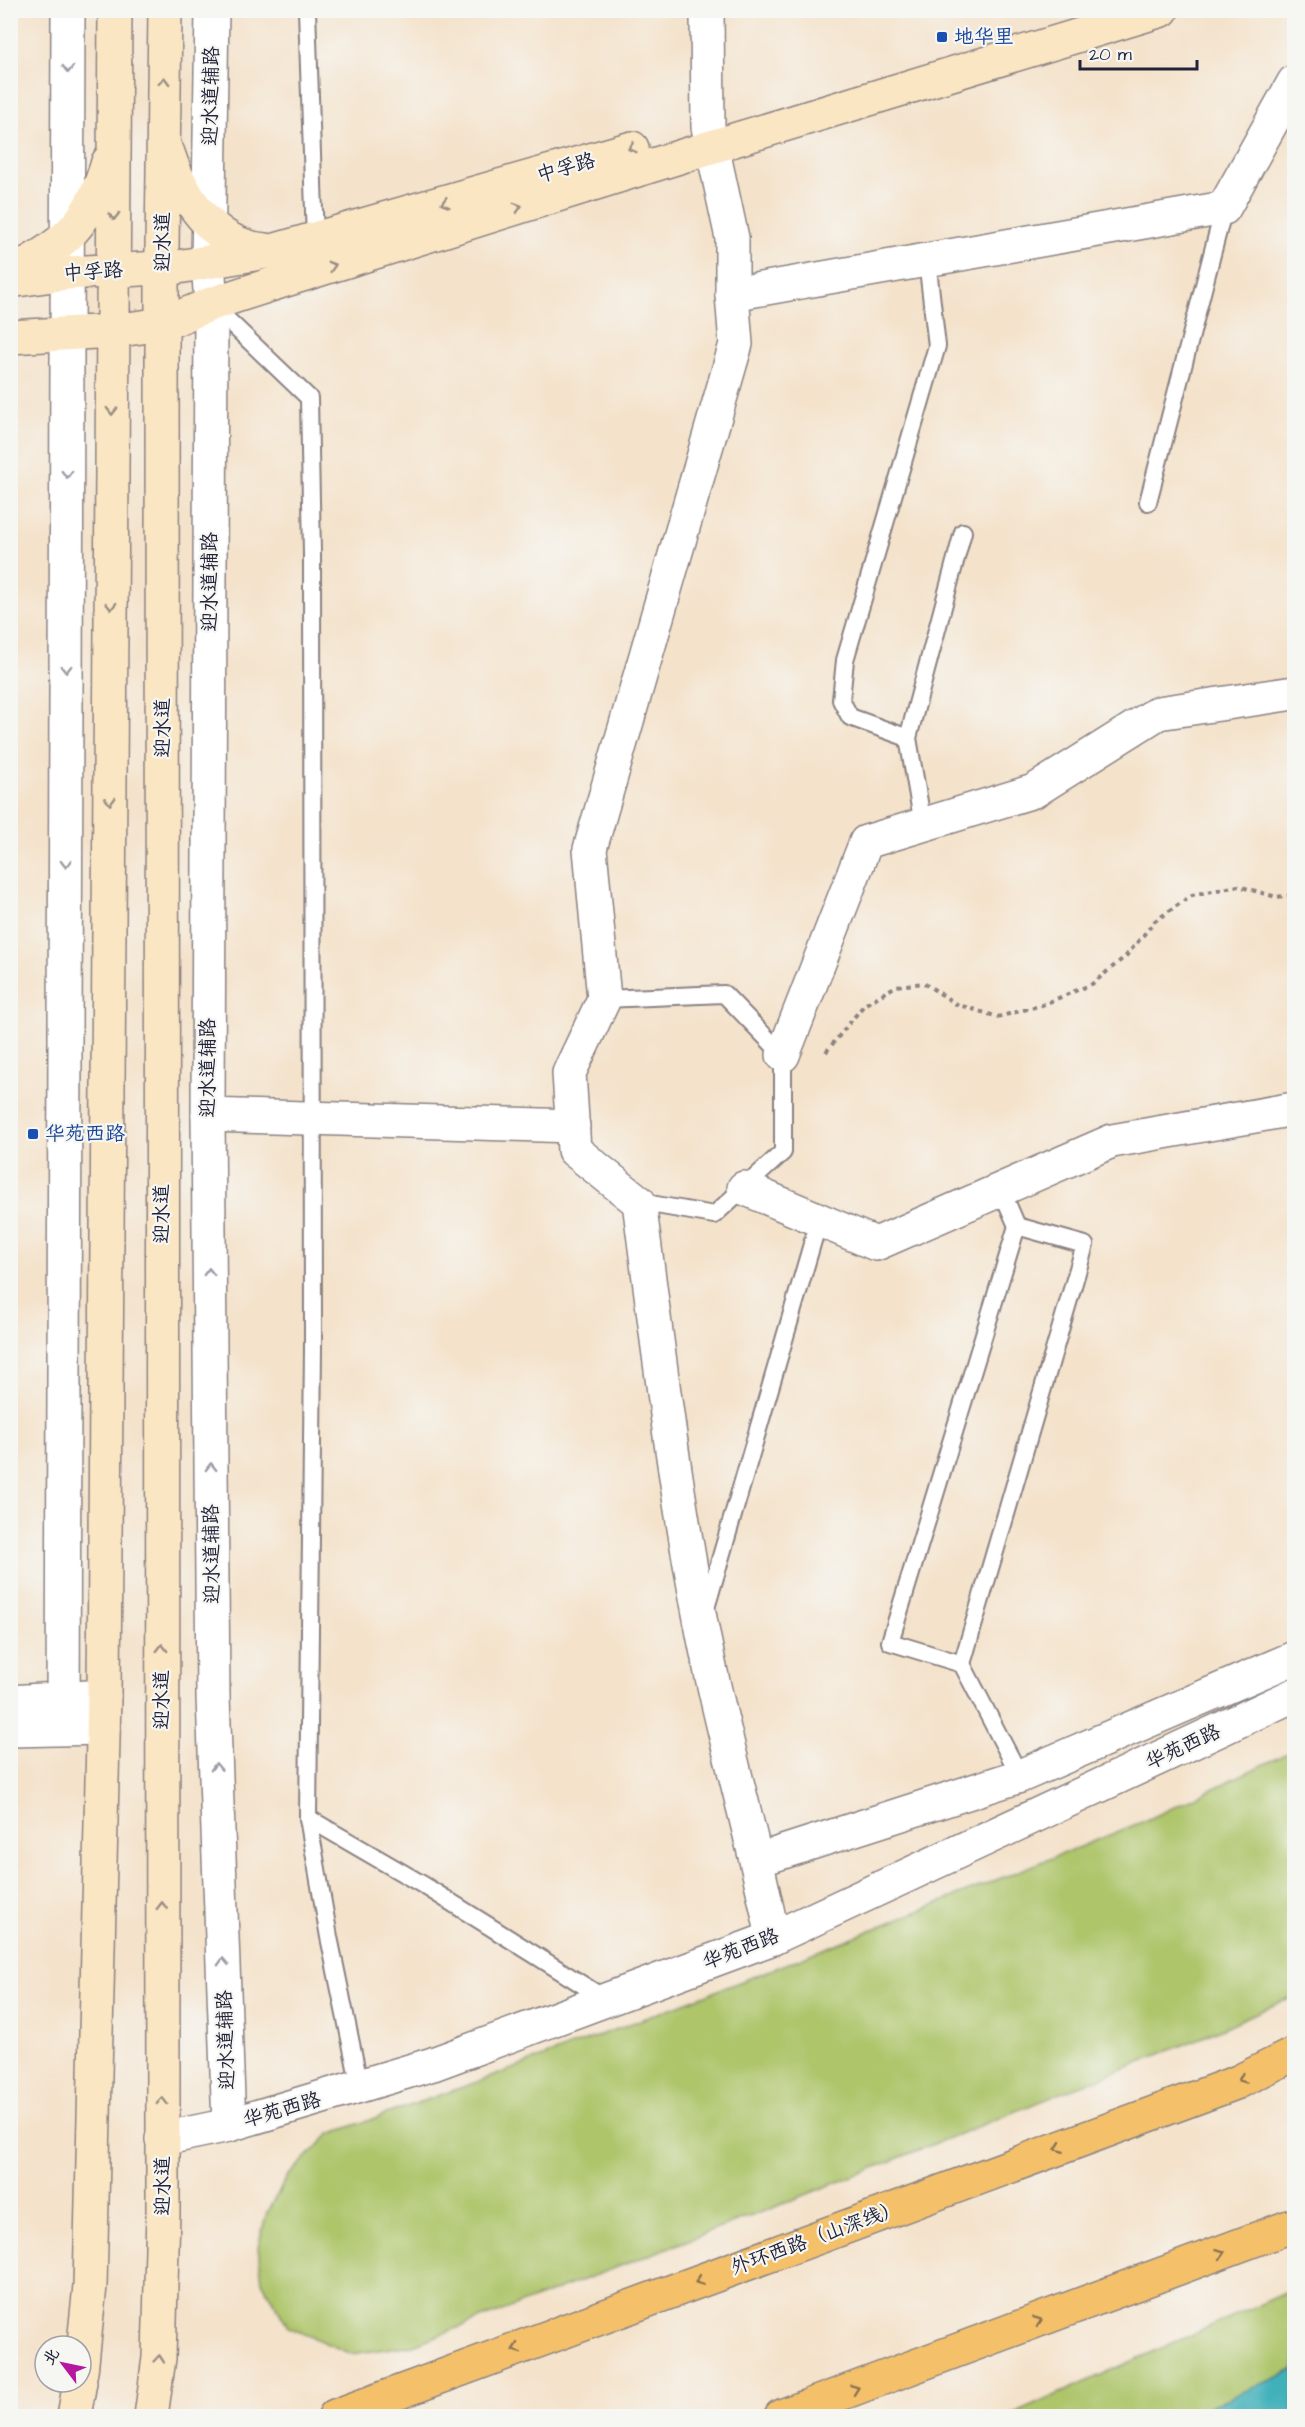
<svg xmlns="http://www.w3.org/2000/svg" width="1305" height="2427" font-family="'Architects Daughter','LXGW WenKai TC',sans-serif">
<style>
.green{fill:#aec56a;stroke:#687452;stroke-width:1.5}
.water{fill:#3fb0b9;stroke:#30697a;stroke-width:1.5}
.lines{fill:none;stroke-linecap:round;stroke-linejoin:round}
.service-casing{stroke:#8b8282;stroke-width:20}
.minor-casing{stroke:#8b8282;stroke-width:36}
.tertiary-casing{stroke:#8b8282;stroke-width:36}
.secondary-casing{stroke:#8b8282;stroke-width:36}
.trunk-casing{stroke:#8b8282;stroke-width:36}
.path{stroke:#8b8282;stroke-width:4;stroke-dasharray:4.5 4.5;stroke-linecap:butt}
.service{stroke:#fff;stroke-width:16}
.minor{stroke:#fff;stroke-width:33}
.tertiary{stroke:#fff;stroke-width:33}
.secondary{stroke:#fbe6c3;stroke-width:33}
.trunk{stroke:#f4c16a;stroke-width:33}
.oneway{stroke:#9c9ca7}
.oneway2{stroke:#998e86}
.oneway3{stroke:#8b7252}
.transit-dot{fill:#1a4fb4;stroke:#f6f6f2;stroke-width:2}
.labels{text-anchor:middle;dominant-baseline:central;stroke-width:4.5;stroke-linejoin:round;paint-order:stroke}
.transit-label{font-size:20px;fill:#164399;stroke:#f6f6f2;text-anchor:start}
.street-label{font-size:20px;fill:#22223b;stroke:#f6f6f2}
</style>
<rect width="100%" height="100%" fill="#f6f6f2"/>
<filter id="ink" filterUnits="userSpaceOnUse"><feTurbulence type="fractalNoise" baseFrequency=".0167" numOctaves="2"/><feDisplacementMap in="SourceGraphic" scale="12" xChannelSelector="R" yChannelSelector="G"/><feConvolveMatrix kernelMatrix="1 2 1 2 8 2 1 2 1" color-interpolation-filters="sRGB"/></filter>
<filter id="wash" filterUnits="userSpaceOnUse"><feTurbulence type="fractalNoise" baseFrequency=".008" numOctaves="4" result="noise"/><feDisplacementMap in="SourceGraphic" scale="24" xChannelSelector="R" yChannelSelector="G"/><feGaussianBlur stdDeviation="1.35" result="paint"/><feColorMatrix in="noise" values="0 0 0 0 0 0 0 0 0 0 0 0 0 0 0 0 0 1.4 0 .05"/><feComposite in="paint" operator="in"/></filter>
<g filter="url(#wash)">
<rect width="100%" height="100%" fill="#f4e2ca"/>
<g class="green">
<path d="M 1294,1750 L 1294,1996 L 1203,2037 L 775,2207 L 413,2345 L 351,2354 L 288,2327 L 262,2282 L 258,2247 L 267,2212 L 288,2176 L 330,2134 L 491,2077 L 776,1968 L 1147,1820 Z"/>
<path d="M 1294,2289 L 1294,2416 L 1009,2416 Z"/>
</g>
<path class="water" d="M 1294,2370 L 1294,2416 L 1187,2416 Z"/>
</g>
<g filter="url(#ink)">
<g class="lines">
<defs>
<g id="service">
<path d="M 307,10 L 315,240"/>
<path d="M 212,305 L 309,398 L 312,553 L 313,1348 L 308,1818 L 329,1937 L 360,2087"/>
<path d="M 1148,502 L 1224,208"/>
<path d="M 908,738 L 850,717 L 841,700 L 845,660 L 937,346 L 927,260"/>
<path d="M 923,825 L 908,738 L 963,532"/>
<path d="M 604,999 L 724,994 L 783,1055 L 783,1152 L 714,1215 L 639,1202"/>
<path d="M 1001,1189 L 1017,1226"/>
<path d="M 706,1608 L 819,1220"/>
<path d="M 962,1664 L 1085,1245 L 1017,1226 L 890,1642 L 962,1664 L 1020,1776"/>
<path d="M 308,1818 L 425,1886 L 607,2000"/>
</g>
<g id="minor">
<path d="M 212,10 L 208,262 L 211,304 L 208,1115 L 213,1697 L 229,2125"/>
<path d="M 707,10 L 708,127 L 732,238 L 732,294 L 736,344 L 590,849 L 604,999 L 569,1073 L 574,1150 L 639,1202 C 660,1360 678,1521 712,1677 C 731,1764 756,1850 773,1938"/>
<path d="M 732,294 L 1224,208 L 1294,82"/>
<path d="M 783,1055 L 866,842 L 1034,791 L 1158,713 L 1294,693"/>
<path d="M 208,1115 L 573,1126"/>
<path d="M 744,1188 L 876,1244 L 1112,1141 L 1294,1109"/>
<path d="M 63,1728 L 68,10"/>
<path d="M 758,1860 L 1020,1776 L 1294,1658"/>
</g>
<g id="tertiary">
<path d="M 10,1702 L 104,1696"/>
<path d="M 10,1730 L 103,1728"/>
<path d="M 162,2139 L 229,2125 L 433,2064 L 773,1938 L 1294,1695"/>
</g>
<g id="secondary">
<path d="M 168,153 C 182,197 214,246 265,250"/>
<path d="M 10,273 C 65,244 90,224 108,162"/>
<path d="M 10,281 L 67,273 L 178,267 L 272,251 L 632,148"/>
<path d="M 10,337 L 113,331 L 163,324 L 211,304 L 276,283 L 711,147 L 1162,10"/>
<path d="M 81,2372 L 90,2286 L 104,1696 L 115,10"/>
<path d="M 74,2416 L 80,2382"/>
<path d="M 151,2416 L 159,2358 L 163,2212 L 162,249 L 165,10"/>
</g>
<g id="trunk">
<path d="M 335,2416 L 1238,2082 L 1294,2054"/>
<path d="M 781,2416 L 1294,2225"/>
</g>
</defs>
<use href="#service" class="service-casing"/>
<use href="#minor" class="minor-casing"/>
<use href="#tertiary" class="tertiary-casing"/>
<use href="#secondary" class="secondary-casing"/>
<use href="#trunk" class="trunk-casing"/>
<path class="path" d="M 826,1052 L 864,1005 L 896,986 L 924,983 L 956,1004 L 998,1017 L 1042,1005 L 1092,984 L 1126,956 L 1155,921 L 1192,895 L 1238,886 L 1276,897 L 1294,895"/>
<use href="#service" class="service"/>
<use href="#minor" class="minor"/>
<use href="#tertiary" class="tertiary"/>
<use href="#secondary" class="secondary"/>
<use href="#trunk" class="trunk"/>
</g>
<defs><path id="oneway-chevron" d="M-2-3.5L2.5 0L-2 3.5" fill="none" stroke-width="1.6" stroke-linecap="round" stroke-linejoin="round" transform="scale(1.5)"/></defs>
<g class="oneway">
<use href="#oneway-chevron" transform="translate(68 69) rotate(90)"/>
<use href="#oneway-chevron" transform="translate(67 474) rotate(90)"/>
<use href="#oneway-chevron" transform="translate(66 669) rotate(90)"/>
<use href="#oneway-chevron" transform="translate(66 864) rotate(90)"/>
<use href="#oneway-chevron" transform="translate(209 1272) rotate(-91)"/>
<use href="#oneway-chevron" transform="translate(211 1467) rotate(-91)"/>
<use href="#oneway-chevron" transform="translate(216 1767) rotate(-92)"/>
<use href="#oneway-chevron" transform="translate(223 1962) rotate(-92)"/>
</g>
<g class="oneway2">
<use href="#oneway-chevron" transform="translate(164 81) rotate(-89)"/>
<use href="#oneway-chevron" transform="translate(632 148) rotate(164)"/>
<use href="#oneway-chevron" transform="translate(445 203) rotate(164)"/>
<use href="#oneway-chevron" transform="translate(518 207) rotate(-17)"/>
<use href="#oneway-chevron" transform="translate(114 216) rotate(90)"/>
<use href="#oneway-chevron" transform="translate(332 266) rotate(-17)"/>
<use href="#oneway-chevron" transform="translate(112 411) rotate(90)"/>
<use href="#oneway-chevron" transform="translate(111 606) rotate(90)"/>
<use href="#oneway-chevron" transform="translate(110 801) rotate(90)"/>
<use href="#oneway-chevron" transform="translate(162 1648) rotate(-90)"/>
<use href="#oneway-chevron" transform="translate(162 1906) rotate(-90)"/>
<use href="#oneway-chevron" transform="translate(162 2101) rotate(-90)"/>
<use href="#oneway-chevron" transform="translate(159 2359) rotate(-85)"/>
</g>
<g class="oneway3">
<use href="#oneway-chevron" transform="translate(1242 2079) rotate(156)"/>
<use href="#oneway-chevron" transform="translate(1059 2148) rotate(160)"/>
<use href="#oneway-chevron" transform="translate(1221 2253) rotate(-20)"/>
<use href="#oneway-chevron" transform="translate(699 2281) rotate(160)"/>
<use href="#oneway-chevron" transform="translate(1038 2321) rotate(-20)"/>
<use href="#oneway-chevron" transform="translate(516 2349) rotate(160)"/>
<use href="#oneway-chevron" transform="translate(855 2389) rotate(-20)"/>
</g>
</g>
<g class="transit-dot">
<rect x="936" y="31" width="12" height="12" rx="3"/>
<rect x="27" y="1128" width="12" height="12" rx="3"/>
</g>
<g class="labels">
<g class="transit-label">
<text x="954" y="37">地华里</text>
<text x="45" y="1134">华苑西路</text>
</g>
<g class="street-label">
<text transform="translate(211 96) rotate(-89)">迎水道辅路</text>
<text transform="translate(566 168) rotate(-16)">中孚路</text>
<text transform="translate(163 242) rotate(-90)">迎水道</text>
<text transform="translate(93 272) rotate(-4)">中孚路</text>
<text transform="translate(210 582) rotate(-90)">迎水道辅路</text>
<text transform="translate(163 728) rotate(-90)">迎水道</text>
<text transform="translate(208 1068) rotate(-90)">迎水道辅路</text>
<text transform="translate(162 1214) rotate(-90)">迎水道</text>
<text transform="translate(212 1554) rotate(-91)">迎水道辅路</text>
<text transform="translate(162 1700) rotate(-90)">迎水道</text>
<text transform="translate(1183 1747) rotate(-25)">华苑西路</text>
<text transform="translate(741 1949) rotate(-21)">华苑西路</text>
<text transform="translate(226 2040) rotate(-92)">迎水道辅路</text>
<text transform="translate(282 2110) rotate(-16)">华苑西路</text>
<text transform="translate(163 2186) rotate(-90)">迎水道</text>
<text transform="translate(816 2238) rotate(-20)">外环西路（山深线）</text>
</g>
</g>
<rect width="1305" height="2427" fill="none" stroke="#f6f6f2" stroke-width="36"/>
<g transform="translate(63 2364) rotate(302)"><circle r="28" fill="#f6f6f2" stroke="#a1a1a9" stroke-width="1.5"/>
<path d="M0-4.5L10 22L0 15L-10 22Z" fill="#b5179e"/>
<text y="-9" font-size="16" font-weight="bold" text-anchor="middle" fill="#22223b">北</text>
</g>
<path d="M1080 60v9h117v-9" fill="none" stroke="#22223b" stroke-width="3"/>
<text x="1089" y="60" font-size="18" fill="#22223b" stroke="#f6f6f2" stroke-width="4.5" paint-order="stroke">20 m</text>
</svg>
